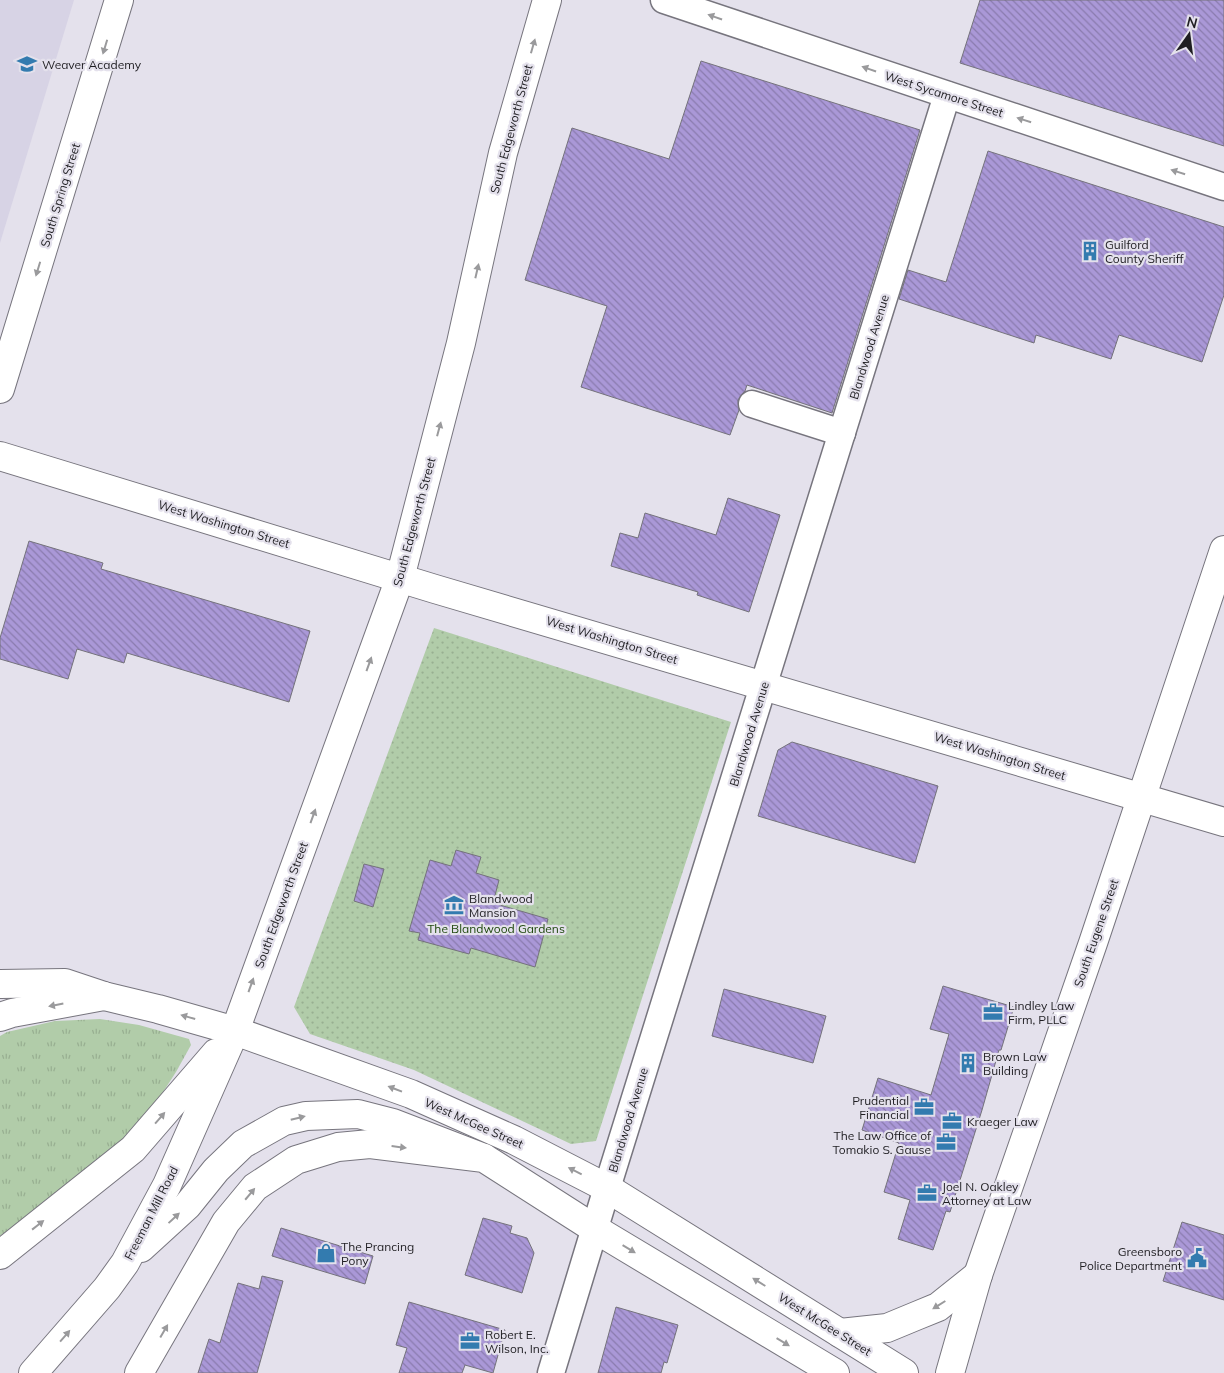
<svg xmlns="http://www.w3.org/2000/svg" width="1224" height="1373" font-family="Mulish,sans-serif">
<style>
.built{fill:#d7d3e5}
.grass{fill:url(#grass-tufts)}
.park{fill:url(#park-dots)}
.building{fill:url(#building-back-hatch);stroke:#74727b}
.lines{fill:none;stroke-linecap:round;stroke-linejoin:round}
.minor-casing{stroke:#77757e;stroke-width:29}
.tertiary-casing{stroke:#77757e;stroke-width:30}
.secondary-casing{stroke:#77757e;stroke-width:30}
.primary-casing{stroke:#77757e;stroke-width:30}
.minor{stroke:#fff;stroke-width:26}
.tertiary{stroke:#fff;stroke-width:28}
.secondary{stroke:#fff;stroke-width:28}
.primary{stroke:#fff;stroke-width:28}
.oneway{fill:#9a9a9c}
.labels{text-anchor:middle;dominant-baseline:central;stroke-width:4.5;stroke-linejoin:round;paint-order:stroke}
.poi-label{font-size:12px;fill:#1f1e22;stroke:#e4e1ec;text-anchor:start}
.street-label{font-size:12px;fill:#1f1e22;stroke:#e4e1ec}
.park-label{font-size:12px;fill:#20490f;stroke:#e4e1ec}
</style>
<defs>
<pattern id="grass-tufts" width="24" height="20" patternUnits="userSpaceOnUse" patternTransform="scale(1.25)"><rect width="24" height="20" fill="#b1cca9"/><path d="M3 7l-1-3M5 7V3M7 7l1-3M15 17l-1-3M17 17v-4M19 17l1-3" fill="none" stroke="#98af91"/></pattern>
<pattern id="park-dots" width="8" height="8" patternUnits="userSpaceOnUse" patternTransform="scale(1.25)"><rect width="8" height="8" fill="#b1cca9"/><path d="M2 2h.1M6 6h.1" fill="none" stroke="#98af91" stroke-width="1.8" stroke-linecap="round"/></pattern>
<pattern id="building-back-hatch" width="6" height="6" patternUnits="userSpaceOnUse" patternTransform="scale(1.25)"><rect width="6" height="6" fill="#aa98d7"/><path d="M-1 5l2 2M0 0l6 6M5-1l2 2" fill="none" stroke="#8a7bae"/></pattern>
</defs>
<rect width="100%" height="100%" fill="#e4e1ec"/>
<path class="built" d="M 0,0 L 74,0 L 0,243 Z"/>
<path class="grass" d="M 100,1019 L 139,1025 L 189,1039 L 191,1045 L 176,1072 L 145,1120 L 111,1155 L 0,1236 L 0,1036 L 7,1032 L 55,1021 Z"/>
<path class="park" d="M 434,628 L 731,722 L 596,1141 L 571,1144 L 414,1070 L 310,1034 L 294,1007 Z"/>
<g class="building">
<path d="M 980,0 L 1224,0 L 1224,146 L 960,63 Z"/>
<path d="M 701,61 L 920,130 L 832,413 L 747,385 L 745,391 L 738,400 L 739,410 L 730,435 L 581,387 L 607,306 L 525,280 L 572,128 L 669,159 Z"/>
<path d="M 988,151 L 1224,227 L 1224,295 L 1202,362 L 1119,335 L 1111,359 L 1036,335 L 1034,343 L 899,299 L 908,270 L 946,282 Z"/>
<path d="M 728,498 L 780,515 L 749,612 L 697,595 L 698,592 L 611,566 L 620,533 L 638,538 L 645,513 L 716,535 Z"/>
<path d="M 29,541 L 103,563 L 101,569 L 310,631 L 289,702 L 127,653 L 124,663 L 77,649 L 68,679 L 0,659 L 0,638 Z"/>
<path d="M 792,742 L 938,786 L 915,863 L 758,816 L 778,750 Z"/>
<path d="M 456,850 L 481,857 L 476,873 L 499,880 L 493,903 L 548,919 L 535,967 L 471,948 L 469,954 L 418,940 L 420,933 L 409,931 L 430,860 L 451,866 Z"/>
<path d="M 364,864 L 384,869 L 373,907 L 354,901 Z"/>
<path d="M 943,986 L 1014,1007 L 1001,1050 L 999,1050 L 982,1110 L 950,1212 L 946,1211 L 933,1250 L 898,1239 L 910,1200 L 884,1192 L 899,1143 L 862,1130 L 878,1078 L 931,1095 L 949,1034 L 930,1029 Z"/>
<path d="M 724,989 L 826,1016 L 813,1063 L 712,1036 Z"/>
<path d="M 483,1218 L 512,1226 L 510,1233 L 527,1238 L 534,1253 L 522,1293 L 465,1275 Z"/>
<path d="M 1182,1222 L 1224,1235 L 1224,1300 L 1163,1281 Z"/>
<path d="M 281,1228 L 373,1256 L 365,1284 L 272,1256 Z"/>
<path d="M 262,1276 L 283,1281 L 257,1373 L 198,1373 L 209,1339 L 220,1343 L 238,1283 L 259,1289 Z"/>
<path d="M 409,1302 L 505,1330 L 493,1373 L 465,1365 L 462,1373 L 399,1373 L 407,1348 L 396,1345 Z"/>
<path d="M 616,1307 L 678,1325 L 667,1363 L 664,1362 L 661,1373 L 598,1373 Z"/>
</g>
<g class="lines">
<defs>
<g id="minor">
<path d="M 664,0 L 1224,187"/>
<path d="M 752,404 L 842,433"/>
<path d="M 551,1373 L 607,1188 L 947,95"/>
</g>
<g id="tertiary">
<path d="M 0,456 L 435,589 L 1224,822"/>
<path d="M 0,984 L 65,983 L 104,996 L 158,1009 L 235,1031 L 411,1094 L 514,1140 L 607,1188 L 904,1373"/>
<path d="M 139,1373 L 226,1222 L 255,1187 L 296,1160 L 338,1147 L 370,1144 L 484,1158 L 595,1229 L 835,1373"/>
</g>
<g id="secondary">
<path d="M 840,1333 L 887,1328 L 916,1316 L 938,1307 L 978,1275"/>
<path d="M 950,1373 L 978,1275 L 1093,943 L 1224,550"/>
</g>
<g id="primary">
<path d="M 0,389 L 119,0"/>
<path d="M 0,1017 L 12,1013 L 104,996"/>
<path d="M 141,1248 L 187,1206 L 216,1170 L 243,1144 L 284,1121 L 306,1116 L 358,1114 L 393,1123 L 484,1158"/>
<path d="M 0,1255 L 133,1149 L 216,1053"/>
<path d="M 33,1373 L 107,1288 L 125,1263 L 167,1185 L 235,1031 L 400,578 L 461,343 L 503,153 L 547,0"/>
</g>
</defs>
<use href="#minor" class="minor-casing"/>
<use href="#tertiary" class="tertiary-casing"/>
<use href="#secondary" class="secondary-casing"/>
<use href="#primary" class="primary-casing"/>
<use href="#minor" class="minor"/>
<use href="#tertiary" class="tertiary"/>
<use href="#secondary" class="secondary"/>
<use href="#primary" class="primary"/>
</g>
<defs><path id="oneway-solid" d="M-6-.8H1V-3.2L6.5 0L1 3.2V.8H-6Z" transform="scale(1.25)"/></defs>
<g class="oneway">
<use href="#oneway-solid" transform="translate(715 17) rotate(-161)"/>
<use href="#oneway-solid" transform="translate(533 46) rotate(-74)"/>
<use href="#oneway-solid" transform="translate(105 47) rotate(107)"/>
<use href="#oneway-solid" transform="translate(869 69) rotate(-161)"/>
<use href="#oneway-solid" transform="translate(1024 120) rotate(-162)"/>
<use href="#oneway-solid" transform="translate(1178 172) rotate(-162)"/>
<use href="#oneway-solid" transform="translate(38 269) rotate(107)"/>
<use href="#oneway-solid" transform="translate(477 271) rotate(-77)"/>
<use href="#oneway-solid" transform="translate(439 429) rotate(-75)"/>
<use href="#oneway-solid" transform="translate(369 664) rotate(-70)"/>
<use href="#oneway-solid" transform="translate(313 816) rotate(-70)"/>
<use href="#oneway-solid" transform="translate(251 985) rotate(-70)"/>
<use href="#oneway-solid" transform="translate(56 1005) rotate(169)"/>
<use href="#oneway-solid" transform="translate(188 1017) rotate(-164)"/>
<use href="#oneway-solid" transform="translate(395 1089) rotate(-159)"/>
<use href="#oneway-solid" transform="translate(160 1118) rotate(-49)"/>
<use href="#oneway-solid" transform="translate(298 1118) rotate(-14)"/>
<use href="#oneway-solid" transform="translate(399 1147) rotate(7)"/>
<use href="#oneway-solid" transform="translate(575 1171) rotate(-153)"/>
<use href="#oneway-solid" transform="translate(250 1194) rotate(-50)"/>
<use href="#oneway-solid" transform="translate(174 1218) rotate(-43)"/>
<use href="#oneway-solid" transform="translate(38 1225) rotate(-38)"/>
<use href="#oneway-solid" transform="translate(629 1249) rotate(31)"/>
<use href="#oneway-solid" transform="translate(759 1282) rotate(-148)"/>
<use href="#oneway-solid" transform="translate(939 1305) rotate(148)"/>
<use href="#oneway-solid" transform="translate(164 1331) rotate(-60)"/>
<use href="#oneway-solid" transform="translate(65 1336) rotate(-49)"/>
<use href="#oneway-solid" transform="translate(783 1342) rotate(31)"/>
</g>
<defs>
<symbol id="school-bare" viewBox="-9 -9 18 18"><path d="M0-5L7-2L0 1L-7-2ZM-4 1L0 2.5L4 1V4Q0 6-4 4Z" fill="#337baf" stroke="#e4e1ec" stroke-width="2.5" paint-order="stroke"/></symbol>
<symbol id="building-bare" viewBox="-9 -9 18 18"><path d="M-4-6H4V6H1V3H-1V6H-4ZM-2.5-4.3h1.7v1.8h-1.7ZM.8-4.3h1.7v1.8H.8ZM-2.5-1h1.7V.8h-1.7ZM.8-1h1.7V.8H.8Z" fill="#337baf" stroke="#e4e1ec" stroke-width="2.5" paint-order="stroke"/></symbol>
<symbol id="museum-bare" viewBox="-9 -9 18 18"><path d="M0-6L6-3V-2H-6V-3ZM-5-1h2V3h-2ZM-1-1h2V3h-2ZM3-1h2V3H3ZM-6 4H6V6H-6Z" fill="#337baf" stroke="#e4e1ec" stroke-width="2.5" paint-order="stroke"/></symbol>
<symbol id="office-bare" viewBox="-9 -9 18 18"><path d="M-6-3h4V-5.5h4V-3h4V5H-6ZM-1-4.5V-3h2v-1.5ZM-6 0V1H6V0Z" fill="#337baf" stroke="#e4e1ec" stroke-width="2.5" paint-order="stroke"/></symbol>
<symbol id="shop-bare" viewBox="-9 -9 18 18"><path d="M-5-2.5h2.3a2.7 3.5 0 0 1 5.4 0H5L5.5 6h-11ZM-1.5-2.5h3a1.5 2.3 0 0 0-3 0Z" fill="#337baf" stroke="#e4e1ec" stroke-width="2.5" paint-order="stroke"/></symbol>
<symbol id="civic-bare" viewBox="-9 -9 18 18"><path d="M-.6-6.5H3V-4.5H.6V-3L4-1V1h2V6H-6V1h2V-1L-.6-3ZM-1.2 2.5V6h2.4V2.5Z" fill="#337baf" stroke="#e4e1ec" stroke-width="2.5" paint-order="stroke"/></symbol>
</defs>
<g fill-rule="evenodd">
<use href="#school-bare" x="13" y="50" width="28" height="28"/>
<use href="#building-bare" x="1076" y="237" width="28" height="28"/>
<use href="#museum-bare" x="440" y="891" width="28" height="28"/>
<use href="#office-bare" x="979" y="998" width="28" height="28"/>
<use href="#building-bare" x="954" y="1049" width="28" height="28"/>
<use href="#office-bare" x="910" y="1093" width="28" height="28"/>
<use href="#office-bare" x="938" y="1107" width="28" height="28"/>
<use href="#office-bare" x="932" y="1128" width="28" height="28"/>
<use href="#office-bare" x="913" y="1179" width="28" height="28"/>
<use href="#shop-bare" x="312" y="1239" width="28" height="28"/>
<use href="#civic-bare" x="1183" y="1244" width="28" height="28"/>
<use href="#office-bare" x="456" y="1327" width="28" height="28"/>
</g>
<g class="labels">
<g class="poi-label">
<text x="42" y="64">Weaver Academy</text>
<text x="1105" y="244">Guilford<tspan x="1105" dy="14">County Sheriff</tspan></text>
<text x="469" y="898">Blandwood<tspan x="469" dy="14">Mansion</tspan></text>
<text x="1008" y="1005">Lindley Law<tspan x="1008" dy="14">Firm, PLLC</tspan></text>
<text x="983" y="1056">Brown Law<tspan x="983" dy="14">Building</tspan></text>
<text x="909" y="1100" text-anchor="end">Prudential<tspan x="909" dy="14">Financial</tspan></text>
<text x="967" y="1121">Kraeger Law</text>
<text x="931" y="1135" text-anchor="end">The Law Office of<tspan x="931" dy="14">Tomakio S. Gause</tspan></text>
<text x="942" y="1186">Joel N. Oakley<tspan x="942" dy="14">Attorney at Law</tspan></text>
<text x="341" y="1246">The Prancing<tspan x="341" dy="14">Pony</tspan></text>
<text x="1182" y="1251" text-anchor="end">Greensboro<tspan x="1182" dy="14">Police Department</tspan></text>
<text x="485" y="1334">Robert E.<tspan x="485" dy="14">Wilson, Inc.</tspan></text>
</g>
<g class="street-label">
<text transform="translate(944 94) rotate(18)">West Sycamore Street</text>
<text transform="translate(511 129) rotate(-75)">South Edgeworth Street</text>
<text transform="translate(60 195) rotate(-73)">South Spring Street</text>
<text transform="translate(869 347) rotate(-73)">Blandwood Avenue</text>
<text transform="translate(414 522) rotate(-75)">South Edgeworth Street</text>
<text transform="translate(224 524) rotate(17)">West Washington Street</text>
<text transform="translate(612 640) rotate(17)">West Washington Street</text>
<text transform="translate(749 734) rotate(-73)">Blandwood Avenue</text>
<text transform="translate(1000 756) rotate(17)">West Washington Street</text>
<text transform="translate(281 905) rotate(-70)">South Edgeworth Street</text>
<text transform="translate(1096 933) rotate(-71)">South Eugene Street</text>
<text transform="translate(628 1120) rotate(-73)">Blandwood Avenue</text>
<text transform="translate(474 1123) rotate(24)">West McGee Street</text>
<text transform="translate(151 1213) rotate(-63)">Freeman Mill Road</text>
<text transform="translate(825 1324) rotate(32)">West McGee Street</text>
</g>
<g class="park-label">
<text x="496" y="928">The Blandwood Gardens</text>
</g>
</g>
<g transform="translate(1189 35) rotate(14)" stroke="#e4e1ec" stroke-width="4" paint-order="stroke">
<path d="M0-4L9 19L0 12L-9 19Z" fill="#1f1e22"/>
<text y="-8" font-size="14" font-weight="bold" text-anchor="middle" fill="#1f1e22">N</text>
</g>
</svg>
